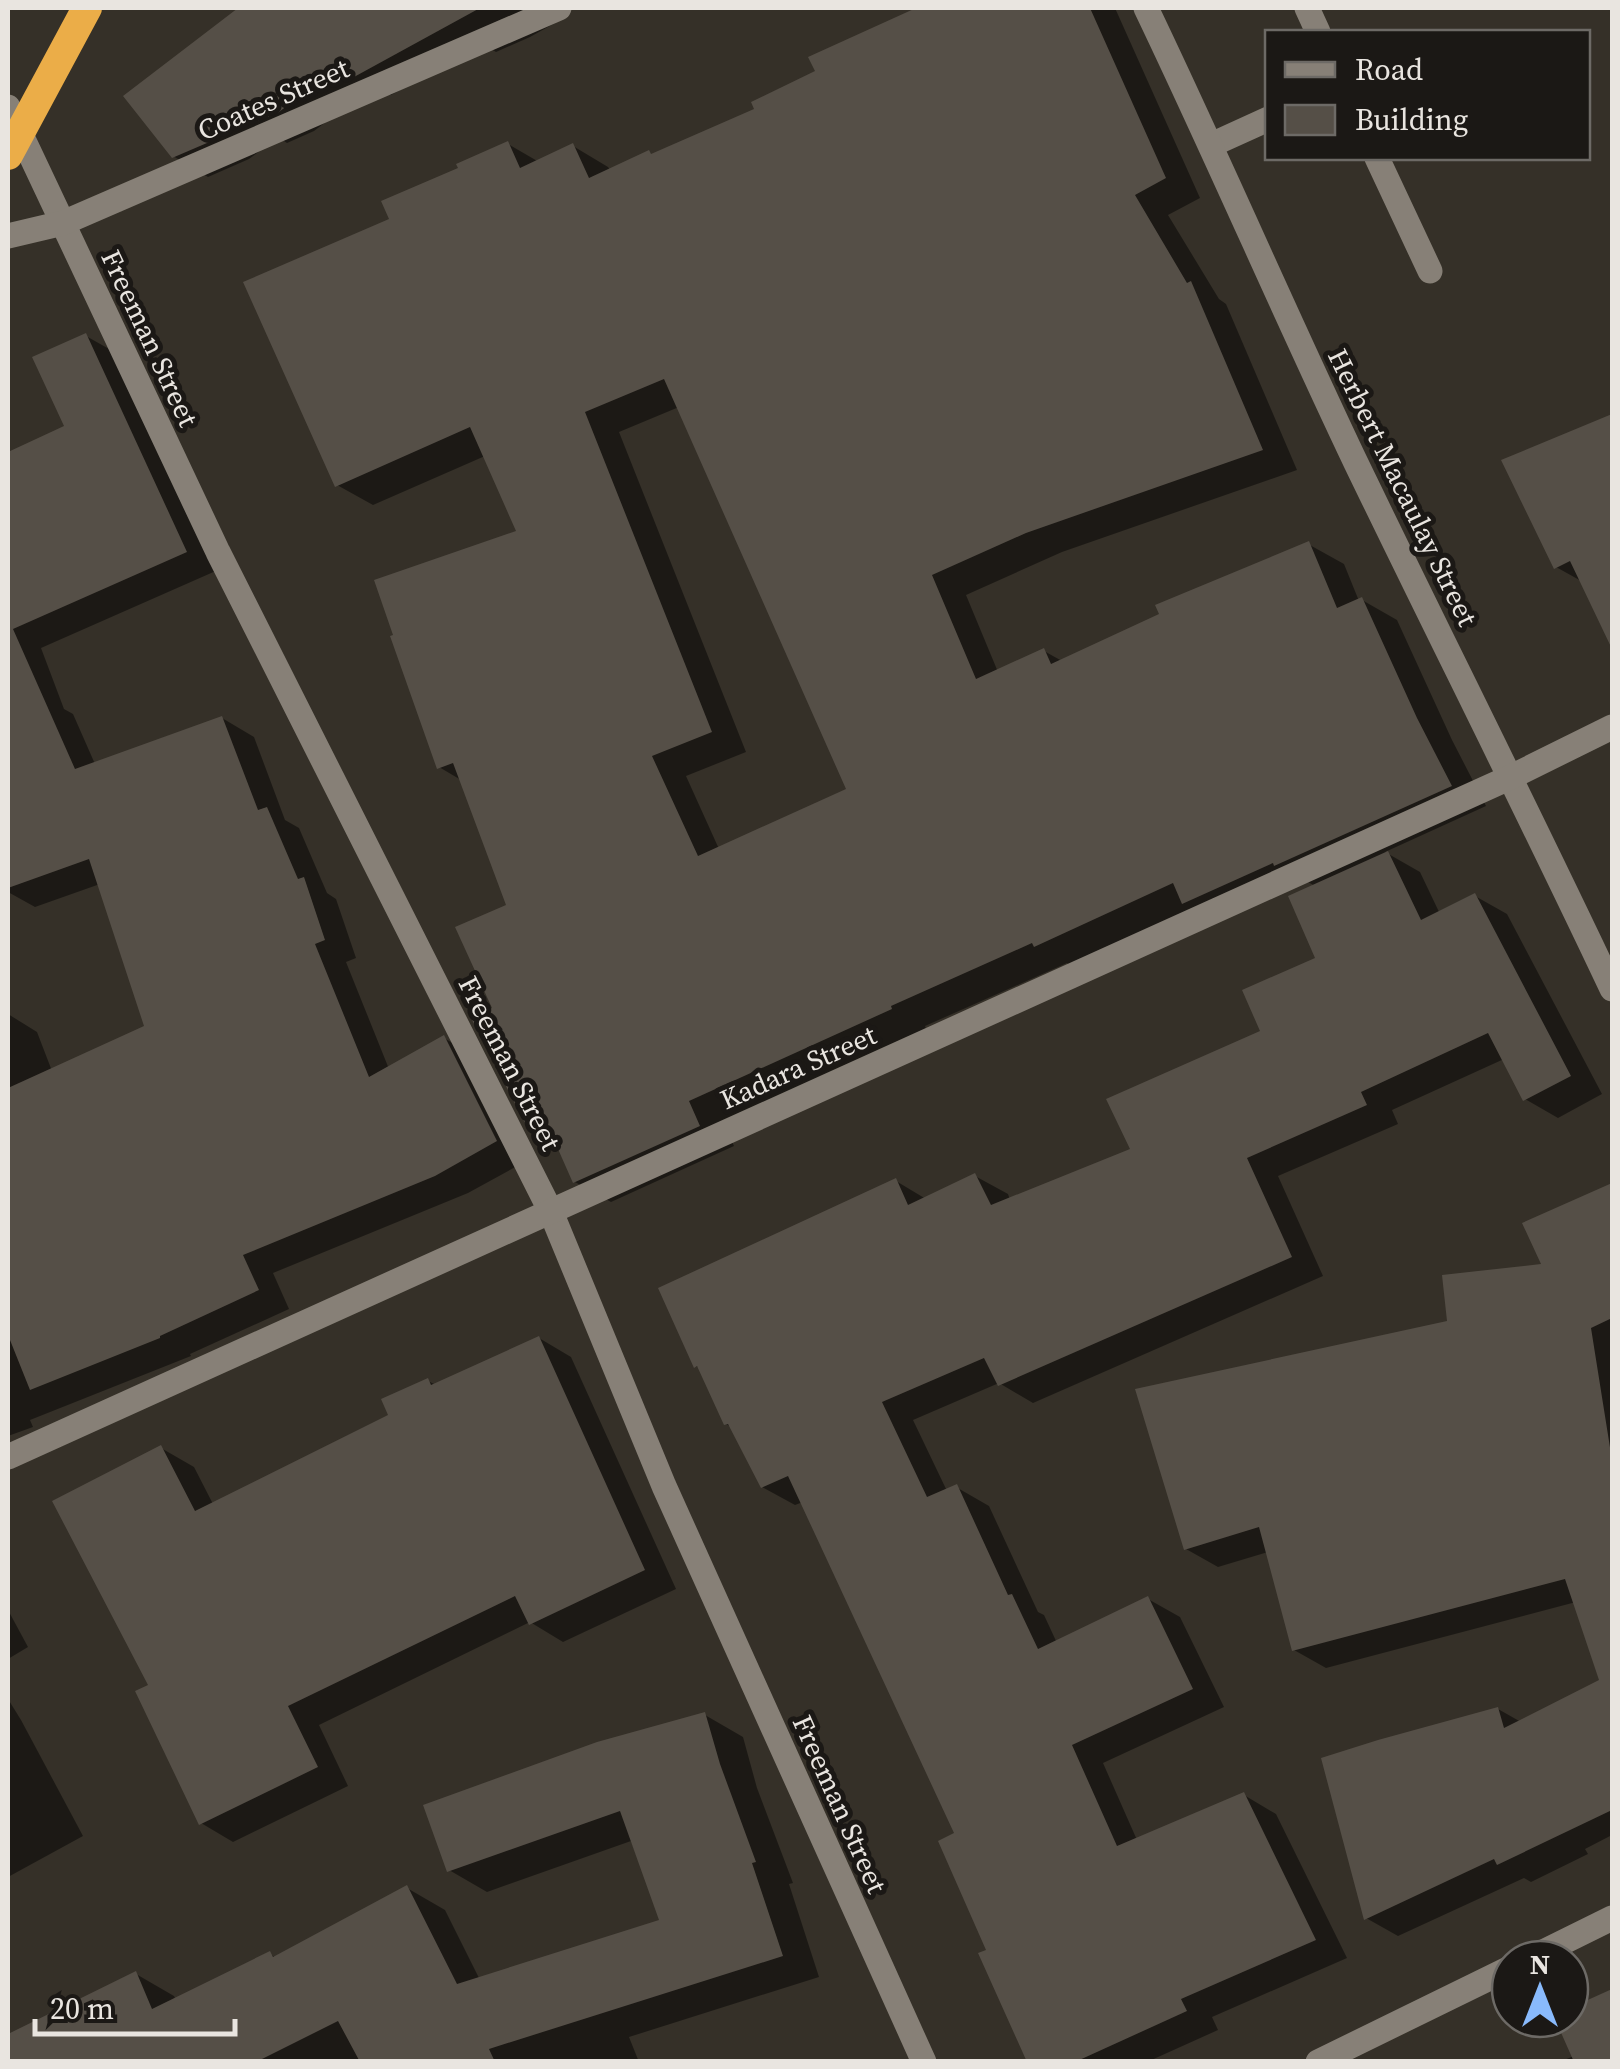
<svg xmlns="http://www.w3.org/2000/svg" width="1620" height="2069" font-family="'Source Serif 4',serif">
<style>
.shadow{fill:#0007;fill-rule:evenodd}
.building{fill:#554f47;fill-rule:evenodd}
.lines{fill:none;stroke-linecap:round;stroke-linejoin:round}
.lane{stroke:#878077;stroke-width:25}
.street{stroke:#878077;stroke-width:25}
.highway{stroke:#ebad48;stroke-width:30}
.labels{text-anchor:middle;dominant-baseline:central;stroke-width:10;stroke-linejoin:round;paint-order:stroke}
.street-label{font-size:28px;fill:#e9e5e0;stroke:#1b1815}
</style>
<rect width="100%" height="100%" fill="#353028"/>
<g class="shadow">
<path d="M 243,8 L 574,8 L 552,19 L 555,23 L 530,37 L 496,52 L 483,44 L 391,95 L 374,85 L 314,131 L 287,143 L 278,137 L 249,159 L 208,177 L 173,156 L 126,96 Z"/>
<path d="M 914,8 L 1115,8 L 1200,198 L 1168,215 L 1219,299 L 1226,304 L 1297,470 L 1062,552 L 966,595 L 998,672 L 1044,651 L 1062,661 L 1308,544 L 1344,564 L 1359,601 L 1362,600 L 1397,620 L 1452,740 L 1486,806 L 1385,852 L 1420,872 L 1440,914 L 1475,896 L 1507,914 L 1602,1094 L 1558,1118 L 1525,1099 L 1504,1059 L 1392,1110 L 1398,1124 L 1278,1176 L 1323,1276 L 1033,1403 L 999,1383 L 913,1420 L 947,1491 L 956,1487 L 989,1506 L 1038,1612 L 1044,1615 L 1057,1643 L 1148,1599 L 1180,1617 L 1224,1707 L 1103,1763 L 1137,1840 L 1244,1795 L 1276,1814 L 1347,1958 L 1212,2017 L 1218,2030 L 1147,2062 L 1030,2062 L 989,1951 L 958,1835 L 803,1502 L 795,1505 L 762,1487 L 733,1428 L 726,1424 L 701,1369 L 696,1366 L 896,1181 L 926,1199 L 975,1176 L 1008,1194 L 1010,1200 L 1133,1150 L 1264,1032 L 1319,960 L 1315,886 L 1308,882 L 1071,966 L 1067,963 L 925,1026 L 926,1029 L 723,1122 L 734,1146 L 611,1202 L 575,1182 L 558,1141 L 527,1124 L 495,1009 L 509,906 L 461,780 L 439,767 L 520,532 L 485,456 L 373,505 L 337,485 L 392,220 L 461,169 L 508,144 L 539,162 L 573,146 L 608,167 L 610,170 L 653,156 L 757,110 L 915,11 ZM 679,407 L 849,790 L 719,849 L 686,776 L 746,752 L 619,432 Z"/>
<path d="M 86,336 L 118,354 L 218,570 L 41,648 L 64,709 L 73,714 L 95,764 L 222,718 L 254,737 L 285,820 L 299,828 L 327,893 L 336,899 L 356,958 L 346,962 L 389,1069 L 444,1038 L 476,1057 L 528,1160 L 468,1193 L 273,1273 L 289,1309 L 190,1354 L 191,1356 L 30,1420 L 33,1427 L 8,1436 L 8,1014 L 37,1032 L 52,1071 L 147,1027 L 100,884 L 35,907 L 8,892 L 8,500 L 18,492 L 8,469 L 8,454 L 67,428 Z"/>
<path d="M 1612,417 L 1612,633 L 1606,630 L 1583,582 L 1556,567 L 1505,462 Z"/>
<path d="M 1602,1190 L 1612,1196 L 1612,1835 L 1585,1849 L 1588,1854 L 1531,1882 L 1524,1878 L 1398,1936 L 1366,1918 L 1498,1709 L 1521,1722 L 1602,1682 L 1576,1602 L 1326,1668 L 1294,1650 L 1268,1552 L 1218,1567 L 1186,1549 L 1450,1323 L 1545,1266 Z"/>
<path d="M 539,1338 L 571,1357 L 676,1589 L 563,1642 L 530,1622 L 319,1725 L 348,1786 L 233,1842 L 201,1823 L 151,1686 L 161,1448 L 194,1467 L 213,1504 L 391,1416 L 428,1381 L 436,1385 Z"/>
<path d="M 8,1610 L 28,1647 L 8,1659 Z"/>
<path d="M 8,1699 L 21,1720 L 83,1836 L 8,1877 Z"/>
<path d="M 705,1715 L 743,1737 L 757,1788 L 793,1883 L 789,1884 L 819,1977 L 629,2037 L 639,2062 L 8,2062 L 8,2037 L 136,1974 L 174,1996 L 176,2000 L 270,1954 L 276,1958 L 407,1888 L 445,1910 L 480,1980 L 662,1922 L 631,1841 L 487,1892 L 449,1870 Z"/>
<path d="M 1612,1991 L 1612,2062 L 1559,2062 L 1574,2056 L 1558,2019 L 1570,2019 L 1570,2011 Z"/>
</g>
<g class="building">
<path d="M 238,8 L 480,8 L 354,77 L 345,61 L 279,112 L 250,124 L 245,117 L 214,140 L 172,158 L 123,96 Z"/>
<path d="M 916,8 L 1090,8 L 1166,178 L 1135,195 L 1187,283 L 1191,281 L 1263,450 L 1026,533 L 932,575 L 976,679 L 1044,648 L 1051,664 L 1159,614 L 1155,605 L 1309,541 L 1337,608 L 1362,597 L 1417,718 L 1452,786 L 1274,866 L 1273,863 L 1182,904 L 1173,883 L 1034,947 L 1032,943 L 891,1006 L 892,1009 L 689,1101 L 700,1126 L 573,1183 L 543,1115 L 526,1125 L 472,1020 L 492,1008 L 455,927 L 506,905 L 453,763 L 437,769 L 390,636 L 393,635 L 374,580 L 516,531 L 470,427 L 335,487 L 243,282 L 389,219 L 381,201 L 458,168 L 456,164 L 508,141 L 520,168 L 573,143 L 589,178 L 649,150 L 651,154 L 754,109 L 751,102 L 815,71 L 808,57 ZM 664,379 L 846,789 L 698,856 L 652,756 L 712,732 L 585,412 Z"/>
<path d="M 86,333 L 187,552 L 13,629 L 75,769 L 222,716 L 258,810 L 267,807 L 298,879 L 304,877 L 325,940 L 315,944 L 369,1077 L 444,1035 L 497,1141 L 435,1176 L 243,1255 L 259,1290 L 160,1336 L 160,1338 L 30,1390 L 8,1335 L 8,1088 L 144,1026 L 89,859 L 8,888 L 8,452 L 64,426 L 32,357 Z"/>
<path d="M 1612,414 L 1612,649 L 1570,561 L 1554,569 L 1501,460 Z"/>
<path d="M 1388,851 L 1421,920 L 1475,893 L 1571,1076 L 1523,1101 L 1488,1033 L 1361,1092 L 1367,1105 L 1247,1158 L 1292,1257 L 998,1386 L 984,1358 L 882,1402 L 927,1497 L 957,1484 L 1008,1595 L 1012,1594 L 1038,1649 L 1148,1596 L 1193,1689 L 1072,1745 L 1117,1846 L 1244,1792 L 1316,1940 L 1181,1999 L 1187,2011 L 1075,2062 L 1027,2062 L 978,1953 L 986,1950 L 938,1841 L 954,1833 L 788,1476 L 761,1488 L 728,1424 L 724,1425 L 697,1366 L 694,1368 L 658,1288 L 896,1178 L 908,1205 L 975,1173 L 991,1205 L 1130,1149 L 1106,1099 L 1260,1031 L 1242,990 L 1315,958 L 1288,896 Z"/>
<path d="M 1612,1183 L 1612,1318 L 1591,1328 L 1612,1460 L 1612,1810 L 1497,1865 L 1494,1859 L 1364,1920 L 1321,1758 L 1378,1740 L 1498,1707 L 1504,1728 L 1599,1680 L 1565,1579 L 1292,1651 L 1259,1527 L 1184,1550 L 1135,1389 L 1447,1321 L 1442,1275 L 1541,1264 L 1522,1223 Z"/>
<path d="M 539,1336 L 645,1570 L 529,1625 L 515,1596 L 288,1706 L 318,1767 L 199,1825 L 135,1691 L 148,1685 L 52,1501 L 161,1445 L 195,1511 L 388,1415 L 381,1399 L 428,1378 L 431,1385 Z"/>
<path d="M 705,1712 L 720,1764 L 756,1862 L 752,1863 L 783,1956 L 489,2049 L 495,2062 L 360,2062 L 338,2021 L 256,2062 L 8,2062 L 8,2034 L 136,1971 L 152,2009 L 270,1951 L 273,1957 L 407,1885 L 457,1984 L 659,1920 L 620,1811 L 447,1872 L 423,1805 L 597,1742 Z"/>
<path d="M 1612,1989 L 1612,2062 L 1574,2062 L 1555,2019 L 1570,2019 L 1570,2008 Z"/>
</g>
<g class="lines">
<g class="lane">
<path d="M 1307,8 L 1318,32"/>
<path d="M 1211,145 L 1268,119"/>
<path d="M 1377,158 L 1430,271"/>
</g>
<g class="street">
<path d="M 1146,8 C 1218,158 1284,312 1356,463 C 1441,639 1529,813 1612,989"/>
<path d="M 8,107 L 218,552 L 551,1212 L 664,1486 L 924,2062"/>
<path d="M 8,236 L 63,223 L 559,8"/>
<path d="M 8,1457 L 1511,777 L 1612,727"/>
<path d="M 1529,1959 L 1612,1918"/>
<path d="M 1318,2062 L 1510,1968"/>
</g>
<path class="highway" d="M 8,155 L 87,8"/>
</g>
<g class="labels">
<g class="street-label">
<text transform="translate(273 99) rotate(-24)">Coates Street</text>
<text transform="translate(150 338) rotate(65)">Freeman Street</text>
<text transform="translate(1403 487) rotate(64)">Herbert Macaulay Street</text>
<text transform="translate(510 1063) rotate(63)">Freeman Street</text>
<text transform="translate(798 1067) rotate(-24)">Kadara Street</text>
<text transform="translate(840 1804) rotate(66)">Freeman Street</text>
</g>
</g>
<rect width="1620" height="2069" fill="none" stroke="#e9e5e0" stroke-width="20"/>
<rect x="1265" y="30" width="325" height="130" fill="#1b1815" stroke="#6d6a66" stroke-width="2.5"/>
<rect x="1285" y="62" width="50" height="15" fill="#878077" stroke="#6d6a66" stroke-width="2.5"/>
<text x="1355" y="80" font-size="30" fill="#e9e5e0">Road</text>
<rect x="1285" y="105" width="50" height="30" fill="#554f47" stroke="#6d6a66" stroke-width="2.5"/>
<text x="1355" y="130" font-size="30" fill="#e9e5e0">Building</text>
<g transform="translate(1540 1989)"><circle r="48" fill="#1b1815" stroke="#6d6a66" stroke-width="2.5"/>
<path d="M0-8L18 38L0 25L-18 38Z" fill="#89bafc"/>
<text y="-15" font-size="28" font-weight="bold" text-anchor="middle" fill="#e9e5e0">N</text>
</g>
<path d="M35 2019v15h200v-15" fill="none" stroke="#e9e5e0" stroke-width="5"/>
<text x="50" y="2019" font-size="30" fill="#e9e5e0" stroke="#1b1815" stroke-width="8" paint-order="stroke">20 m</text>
</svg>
